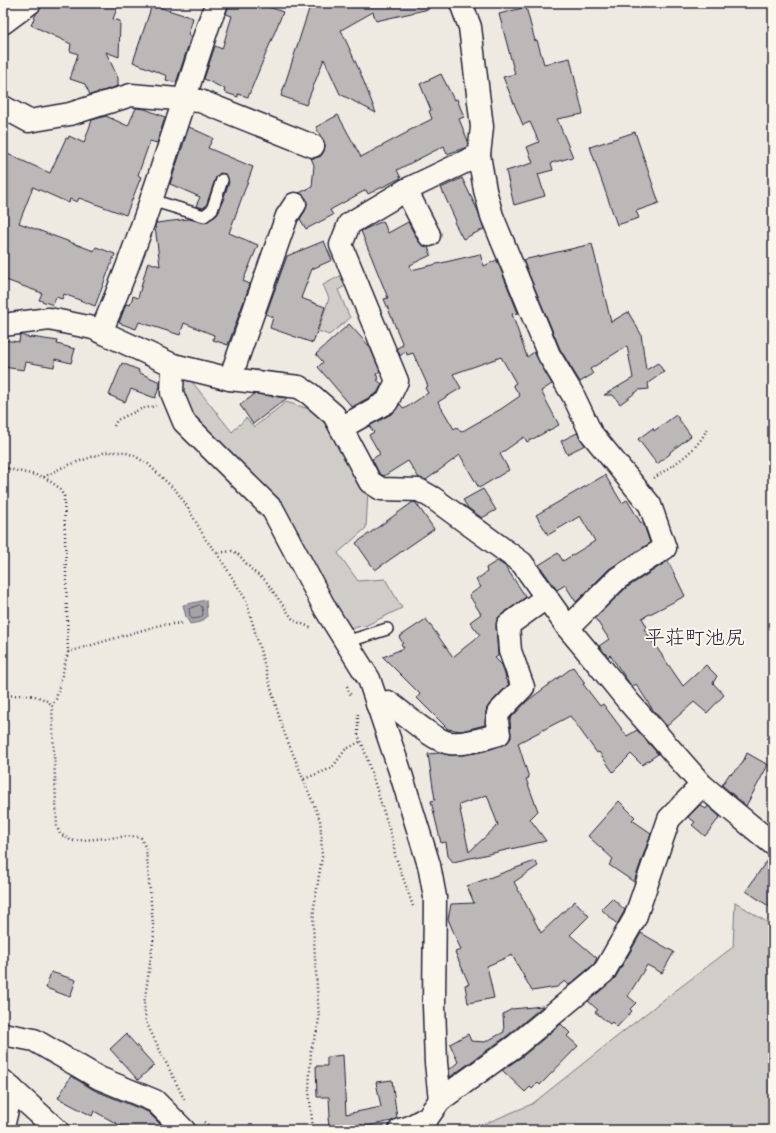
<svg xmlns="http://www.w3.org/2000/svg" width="776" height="1133" font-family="'Indie Flower','Klee One',sans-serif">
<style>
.green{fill:#d0cdc9;stroke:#797882}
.water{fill:#a6a3a7;stroke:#716f7c}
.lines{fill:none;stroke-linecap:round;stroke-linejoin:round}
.shore{stroke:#575666;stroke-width:1}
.building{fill:#bcb8b8;stroke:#22223b;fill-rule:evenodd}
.lane-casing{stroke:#22223b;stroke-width:14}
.street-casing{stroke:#22223b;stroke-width:25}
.primary-casing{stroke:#22223b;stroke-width:25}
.path{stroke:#22223b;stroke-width:2.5;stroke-dasharray:1 3;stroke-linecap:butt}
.lane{stroke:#fbf7ec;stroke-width:11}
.street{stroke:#fbf7ec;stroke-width:22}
.primary{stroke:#fbf7ec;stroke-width:22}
.labels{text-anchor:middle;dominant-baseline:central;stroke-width:4;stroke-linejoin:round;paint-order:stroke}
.quarter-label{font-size:20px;fill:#22223b;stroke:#fbf7ec}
</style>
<rect width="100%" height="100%" fill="#eeeae2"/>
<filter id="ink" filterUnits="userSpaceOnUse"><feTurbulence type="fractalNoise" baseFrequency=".025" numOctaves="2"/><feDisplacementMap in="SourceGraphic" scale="8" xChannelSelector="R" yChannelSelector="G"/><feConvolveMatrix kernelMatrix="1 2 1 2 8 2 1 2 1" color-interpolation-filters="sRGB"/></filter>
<g filter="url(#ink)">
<g class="green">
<path d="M 342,275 L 347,285 L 338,290 L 350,318 L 329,335 L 318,331 L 329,298 L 323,285 Z"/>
<path d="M 189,378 L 232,432 L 246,418 L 254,427 L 286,402 L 316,411 L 341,447 L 368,492 L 366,528 L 338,553 L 358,581 L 385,579 L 402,608 L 365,626 L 357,627 L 347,632 L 305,559 L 181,403 L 180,380 Z"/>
<path d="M 735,902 L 773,926 L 773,1130 L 470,1130 L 532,1104 L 658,1004 L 733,947 Z"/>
</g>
<path class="water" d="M 206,600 L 207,617 L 200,622 L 190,624 L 186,617 L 183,605 Z"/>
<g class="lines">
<path class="shore" d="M 200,605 L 202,607 L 203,615 L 199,618 L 192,619 L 190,616 L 189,609 Z"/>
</g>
<g class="building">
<path d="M 42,3 L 119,3 L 113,19 L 120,21 L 119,57 L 106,52 L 118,78 L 118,86 L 90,95 L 85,84 L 70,79 L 78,54 L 70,51 L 71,44 L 31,25 L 36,14 L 41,8 Z"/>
<path d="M 229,3 L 244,3 L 256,7 L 261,4 L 283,12 L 248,97 L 238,94 L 238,97 L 224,92 L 225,89 L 204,79 L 215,46 L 222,49 L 232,16 L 226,14 Z"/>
<path d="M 311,3 L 428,3 L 429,9 L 376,21 L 373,12 L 341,30 L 360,72 L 376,113 L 340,94 L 324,59 L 306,105 L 281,96 Z"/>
<path d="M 152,5 L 193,18 L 188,35 L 191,37 L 176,83 L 166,80 L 167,76 L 133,62 Z"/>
<path d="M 526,7 L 535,41 L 537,40 L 544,64 L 570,58 L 583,114 L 557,119 L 573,157 L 551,163 L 553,170 L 538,174 L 545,196 L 514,205 L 506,171 L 533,163 L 527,147 L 539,142 L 530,122 L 523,125 L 503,77 L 515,74 L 499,14 Z"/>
<path d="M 441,74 L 454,100 L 457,99 L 464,117 L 459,119 L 468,141 L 467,147 L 447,154 L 444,146 L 397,170 L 401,178 L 368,194 L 366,190 L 330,210 L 333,215 L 306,229 L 300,219 L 305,211 L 307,204 L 306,198 L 299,193 L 312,187 L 314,165 L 311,158 L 315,158 L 321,156 L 324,151 L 325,145 L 316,127 L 338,115 L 361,157 L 408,132 L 408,131 L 432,119 L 429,111 L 431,110 L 420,84 Z"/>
<path d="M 136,108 L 145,109 L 165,117 L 157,143 L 150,141 L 138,175 L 141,177 L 126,215 L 79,198 L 77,202 L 70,199 L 69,203 L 33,187 L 19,223 L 94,251 L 96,247 L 115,254 L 95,306 L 64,294 L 62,299 L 56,297 L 53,305 L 39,300 L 42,293 L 3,279 L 3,152 L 50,173 L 66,138 L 68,139 L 69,136 L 84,143 L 92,120 L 106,116 L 128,126 Z"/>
<path d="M 189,127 L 213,138 L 208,148 L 253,167 L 229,233 L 258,245 L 243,281 L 250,284 L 228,345 L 213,340 L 214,335 L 184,323 L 180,335 L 139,322 L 136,329 L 119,323 L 126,304 L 130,305 L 133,296 L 138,298 L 148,262 L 160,266 L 155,226 L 156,223 L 189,219 L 205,223 L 216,216 L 219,212 L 229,182 L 227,176 L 225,174 L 220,173 L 216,177 L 206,206 L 203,208 L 196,206 L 200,197 L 170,184 Z"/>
<path d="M 635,132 L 659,203 L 636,211 L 639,218 L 617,225 L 590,147 Z"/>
<path d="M 462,178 L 478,211 L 484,229 L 463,239 L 454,222 L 456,221 L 441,188 Z"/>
<path d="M 383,221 L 388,233 L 408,222 L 418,241 L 422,245 L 428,247 L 431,255 L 410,265 L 411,270 L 480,254 L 484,266 L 497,260 L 518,313 L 512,314 L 527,357 L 534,352 L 552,384 L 541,391 L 559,425 L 527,442 L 524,437 L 500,454 L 509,470 L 479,488 L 460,455 L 426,480 L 419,478 L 408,461 L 384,476 L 379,473 L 372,459 L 380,454 L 369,435 L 374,432 L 369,426 L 393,413 L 400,404 L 404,409 L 428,393 L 425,388 L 428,386 L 413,353 L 407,355 L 406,351 L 400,356 L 397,348 L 403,345 L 384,299 L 388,298 L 361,231 ZM 501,357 L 516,383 L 513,385 L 520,396 L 501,409 L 461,432 L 457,427 L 454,429 L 438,402 L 461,388 L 453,374 Z"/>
<path d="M 324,241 L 332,260 L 312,269 L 301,298 L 325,307 L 313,343 L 270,328 L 273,317 L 266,314 L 287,256 Z"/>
<path d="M 592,244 L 611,322 L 628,312 L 641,334 L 646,370 L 658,363 L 664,372 L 648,383 L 649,389 L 639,390 L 620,404 L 613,395 L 604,395 L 633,378 L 627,346 L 590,369 L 593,374 L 580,382 L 560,349 L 523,260 Z"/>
<path d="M 349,324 L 370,347 L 380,371 L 376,374 L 379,379 L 377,380 L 382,384 L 377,393 L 352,407 L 318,367 L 323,362 L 316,354 Z"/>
<path d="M 20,335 L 30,338 L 31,337 L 58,341 L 57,344 L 75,349 L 71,363 L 55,359 L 54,367 L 26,362 L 24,370 L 3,367 L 3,340 L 19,342 Z"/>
<path d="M 122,363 L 139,370 L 138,372 L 160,382 L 160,386 L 155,398 L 131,389 L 125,402 L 109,395 Z"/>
<path d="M 255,394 L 287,398 L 253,424 L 240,405 Z"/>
<path d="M 676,415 L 691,436 L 670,452 L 670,454 L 657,464 L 638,439 L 653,428 L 654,431 Z"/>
<path d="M 577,433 L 585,445 L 567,454 L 561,441 Z"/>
<path d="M 605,475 L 622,503 L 627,500 L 641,523 L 643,522 L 650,543 L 609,569 L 576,602 L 565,585 L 557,590 L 539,565 L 558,553 L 563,561 L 595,541 L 580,516 L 548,535 L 536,515 Z"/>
<path d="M 483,489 L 496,510 L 482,518 L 468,508 L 463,500 Z"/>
<path d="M 413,502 L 416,503 L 434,529 L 375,570 L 356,543 Z"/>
<path d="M 497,561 L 505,566 L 526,597 L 501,615 L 497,620 L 496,626 L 498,656 L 495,658 L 502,665 L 506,678 L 505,679 L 509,684 L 489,705 L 486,712 L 485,725 L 461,731 L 448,729 L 417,698 L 420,694 L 383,657 L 404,648 L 401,644 L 403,643 L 399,637 L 426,619 L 453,657 L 480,635 L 470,622 L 481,614 L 469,595 L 481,587 L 476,580 L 487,572 L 486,568 Z"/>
<path d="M 668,561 L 685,596 L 642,618 L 647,627 L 644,629 L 683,686 L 706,665 L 717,676 L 713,683 L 724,695 L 707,713 L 694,702 L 667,726 L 653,710 L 636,684 L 632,687 L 610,655 L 608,657 L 599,646 L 609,639 L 595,618 L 626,588 Z"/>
<path d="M 573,667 L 585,683 L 583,684 L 600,706 L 603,704 L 627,736 L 637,730 L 658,754 L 642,765 L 631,754 L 613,772 L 599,752 L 597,753 L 570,716 L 518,743 L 529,778 L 526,779 L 538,811 L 530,819 L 546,841 L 453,862 L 448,856 L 446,842 L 441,843 L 431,801 L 435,800 L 428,754 L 440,753 L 449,755 L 464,755 L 485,751 L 507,743 L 511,738 L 510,719 L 527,701 ZM 487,795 L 498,825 L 469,852 L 459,805 Z"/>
<path d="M 747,753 L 768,765 L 746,806 L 722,785 L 730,773 L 731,774 L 742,764 Z"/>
<path d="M 619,801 L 635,817 L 632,820 L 651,833 L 634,882 L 609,865 L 613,859 L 588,836 Z"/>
<path d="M 700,805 L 706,809 L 708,806 L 720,817 L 705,836 L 692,825 L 695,822 L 688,817 Z"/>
<path d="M 770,856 L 773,856 L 773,909 L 746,891 Z"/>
<path d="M 535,861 L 538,866 L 514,882 L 541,933 L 575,901 L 589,916 L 570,935 L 597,958 L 594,964 L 569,985 L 565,981 L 557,987 L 532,991 L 512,955 L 487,966 L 494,998 L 468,1003 L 465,985 L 469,984 L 455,952 L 461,950 L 448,919 L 451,904 L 474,903 L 467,886 Z"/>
<path d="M 612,898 L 625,910 L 617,924 L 601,909 Z"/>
<path d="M 641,933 L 674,952 L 662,973 L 647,965 L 628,996 L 636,1003 L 630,1009 L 632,1011 L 617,1027 L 612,1022 L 610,1024 L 595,1012 L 598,1010 L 588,1001 L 615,978 Z"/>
<path d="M 51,972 L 76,980 L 70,997 L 46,988 Z"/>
<path d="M 543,1006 L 507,1036 L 450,1077 L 449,1070 L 458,1062 L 450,1044 L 468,1034 L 471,1041 L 485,1042 L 504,1032 L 503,1014 L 512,1009 Z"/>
<path d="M 561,1024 L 570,1033 L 567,1036 L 578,1046 L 540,1085 L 538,1083 L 532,1089 L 530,1087 L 525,1092 L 502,1070 L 523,1056 Z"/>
<path d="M 126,1034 L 154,1065 L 138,1080 L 110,1049 Z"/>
<path d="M 343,1055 L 346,1114 L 381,1107 L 376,1082 L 392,1080 L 397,1118 L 392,1121 L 363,1127 L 363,1125 L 329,1126 L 328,1118 L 330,1117 L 329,1097 L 317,1097 L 316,1066 L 327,1066 L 327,1057 Z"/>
<path d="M 71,1076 L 94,1090 L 148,1112 L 166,1130 L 128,1130 L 94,1111 L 92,1116 L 58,1098 Z"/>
</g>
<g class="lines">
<defs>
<g id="lane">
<path d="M 151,200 L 204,216 L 212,210 L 222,180"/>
<path d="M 346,642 L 387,629"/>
</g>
<g id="street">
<path d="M 461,3 L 470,27 L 482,127 L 479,155 L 485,190 L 492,216 L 549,355 L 573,395 L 591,433 L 650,505 L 665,548 L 618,578 L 568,628"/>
<path d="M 3,23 L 30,3"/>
<path d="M 3,107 L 29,121 L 70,114 L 131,95 L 200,101 L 313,146"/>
<path d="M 406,190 L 429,235"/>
<path d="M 3,325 L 49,319 L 93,328 L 173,365 L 230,379 L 299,387 L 310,394 L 334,415 L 370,482 L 381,489 L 419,490 L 433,498 L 522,563 L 568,628 L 598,664 L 628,701 L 702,785 L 728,807 L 773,844"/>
<path d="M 101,332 C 144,232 175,126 209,23 L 217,3"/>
<path d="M 173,365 L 172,393 L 184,422 L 273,510 L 326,610 L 369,679 L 400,771 L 429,865 L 435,897 L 434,1005 L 436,1063 L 440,1100"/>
<path d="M 230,379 L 287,216 L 295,204"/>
<path d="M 341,428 L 387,402 L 397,381 L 341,245 L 349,224 L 406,190 L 479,155"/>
<path d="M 377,704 L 388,702 C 404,713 433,741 450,743 C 466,745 484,738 499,734 L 497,722 L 498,713 L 523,687 L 510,651 L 508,625 L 547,597"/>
<path d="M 3,1034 L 34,1040 L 99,1078 L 155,1101 L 184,1130"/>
<path d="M 3,1127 L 12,1089"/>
<path d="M 400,1130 L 410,1127 L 428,1117 L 440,1100 L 515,1046 L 604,972 L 635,918 L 669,819 L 702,785"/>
</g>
<path id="primary" d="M 3,1081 L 57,1130"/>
</defs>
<use href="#lane" class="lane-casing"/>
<use href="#street" class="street-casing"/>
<use href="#primary" class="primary-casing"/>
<g class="path">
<path d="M 114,426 L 117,420 L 141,409 L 156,406"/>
<path d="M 3,467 L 9,469"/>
<path d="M 3,475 L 9,469 L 44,477 L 63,467 L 106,452 L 123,452 L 133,455 L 148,464 L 177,492 L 187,506 L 206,540 L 217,553 L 232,551 L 237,553 L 254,572 L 265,580 L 292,618 L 295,621 L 312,628"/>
<path d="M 44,477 L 58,487 L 64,496 L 68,652 L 56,699 L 52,705"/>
<path d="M 654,478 C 672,466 700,449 707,428"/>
<path d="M 217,553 L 246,600 L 282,727 L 320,820 L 321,831 L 322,857 L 314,907 L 313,925 L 319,1019 L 317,1031 L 311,1049 L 309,1091 L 313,1130"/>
<path d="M 68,652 L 160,625 L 184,623"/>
<path d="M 347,686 L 351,696"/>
<path d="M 3,696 C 21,695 38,692 52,705 L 57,827 L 60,834 L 72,841 L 132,836 L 141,838 L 146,849 L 154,935 L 144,1005 L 146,1022 L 185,1101"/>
<path d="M 358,714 L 358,735 L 363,746 L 393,841 L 395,855 L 413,906"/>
<path d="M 304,779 L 332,768 L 345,750 L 361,741"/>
<path d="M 204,1122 L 215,1130"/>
</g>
<use href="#lane" class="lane"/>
<use href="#street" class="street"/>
<use href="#primary" class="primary"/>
</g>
</g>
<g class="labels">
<g class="quarter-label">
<text x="695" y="639">平荘町池尻</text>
</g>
</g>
<rect width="776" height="1133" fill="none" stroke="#fbf7ec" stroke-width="16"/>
<rect x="8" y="8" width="760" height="1117" fill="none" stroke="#22223b" stroke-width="1.5" filter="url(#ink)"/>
</svg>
